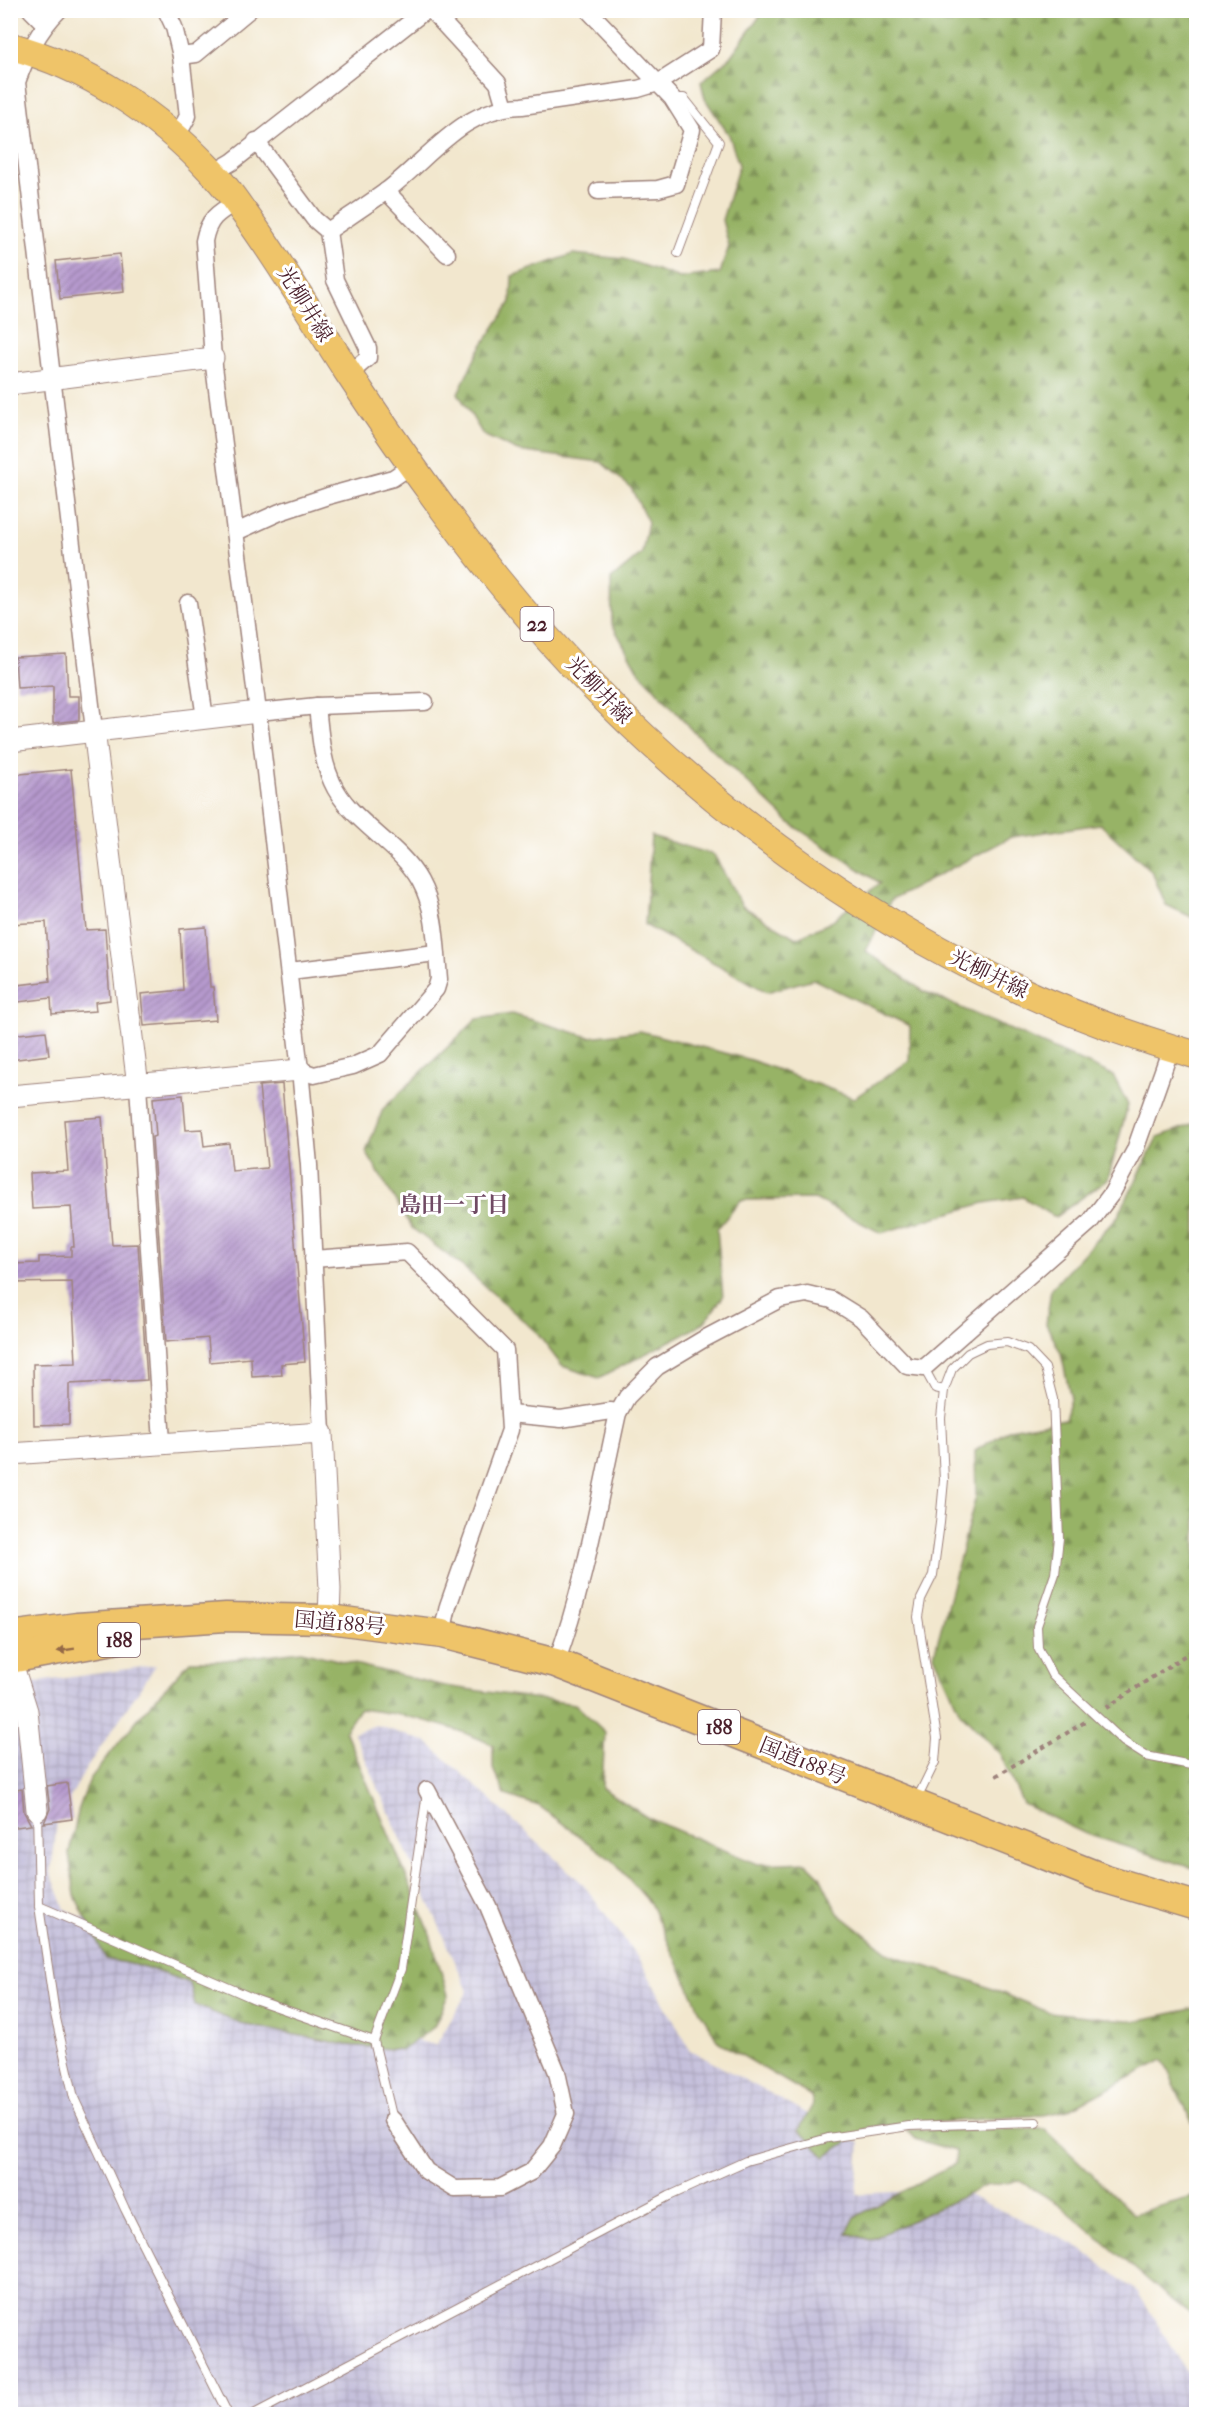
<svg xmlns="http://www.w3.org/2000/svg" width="1207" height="2425" font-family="'IM FELL French Canon','Noto Serif JP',serif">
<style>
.industrial{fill:url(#industrial-grid)}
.forest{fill:url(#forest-firs);stroke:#706948;stroke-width:1.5}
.building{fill:url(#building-hatch)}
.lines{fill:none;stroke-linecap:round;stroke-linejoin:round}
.service-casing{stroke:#9e837c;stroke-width:10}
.minor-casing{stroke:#9e837c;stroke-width:19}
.tertiary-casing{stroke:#9e837c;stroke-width:23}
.primary-casing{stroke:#9e837c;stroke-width:29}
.trunk-casing{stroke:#9e837c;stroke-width:31}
.path{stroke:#9e837c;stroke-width:4;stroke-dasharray:4.5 4.5;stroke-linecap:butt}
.service{stroke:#fff;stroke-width:8}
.minor{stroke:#fff;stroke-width:16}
.tertiary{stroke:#fff;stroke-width:21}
.primary{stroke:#efc469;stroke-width:27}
.trunk{stroke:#efc469;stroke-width:28}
.oneway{fill:#946947}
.labels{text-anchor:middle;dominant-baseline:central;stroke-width:6;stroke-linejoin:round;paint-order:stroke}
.shield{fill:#fff;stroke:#80626b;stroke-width:1.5}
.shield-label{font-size:20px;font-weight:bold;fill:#4a1f2b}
.street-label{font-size:21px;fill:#4a1f2b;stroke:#fff}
.neighbourhood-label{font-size:22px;font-weight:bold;fill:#704a64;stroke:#fff}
</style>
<defs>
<pattern id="industrial-grid" width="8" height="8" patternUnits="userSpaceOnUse" patternTransform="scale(1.5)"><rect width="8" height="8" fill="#c5c0db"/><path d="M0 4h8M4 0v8" fill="none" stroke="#aba5bc"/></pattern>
<pattern id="forest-firs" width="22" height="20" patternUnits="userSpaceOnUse" patternTransform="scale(1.5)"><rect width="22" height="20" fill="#97b366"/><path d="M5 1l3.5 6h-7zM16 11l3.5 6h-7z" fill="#7d9154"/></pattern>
<pattern id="building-hatch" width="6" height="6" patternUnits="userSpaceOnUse" patternTransform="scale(1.5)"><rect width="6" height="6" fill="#b69ace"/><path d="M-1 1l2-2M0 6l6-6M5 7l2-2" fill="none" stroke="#967da7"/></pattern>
</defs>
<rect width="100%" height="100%" fill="#fff"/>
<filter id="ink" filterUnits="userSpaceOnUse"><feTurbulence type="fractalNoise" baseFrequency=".0167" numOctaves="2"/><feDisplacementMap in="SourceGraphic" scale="12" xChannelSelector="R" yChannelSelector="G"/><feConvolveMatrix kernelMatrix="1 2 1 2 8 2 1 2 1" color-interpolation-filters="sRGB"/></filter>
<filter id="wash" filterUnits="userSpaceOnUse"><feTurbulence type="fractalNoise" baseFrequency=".008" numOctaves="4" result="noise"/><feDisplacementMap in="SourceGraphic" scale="24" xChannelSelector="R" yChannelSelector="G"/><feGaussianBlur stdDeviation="1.35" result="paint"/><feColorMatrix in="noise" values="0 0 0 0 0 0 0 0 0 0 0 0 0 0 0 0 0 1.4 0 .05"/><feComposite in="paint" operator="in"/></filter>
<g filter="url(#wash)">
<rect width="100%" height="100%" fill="#f2e7ce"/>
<path class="industrial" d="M 156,1665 L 84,1772 L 57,1822 L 51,1873 L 65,1909 L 262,2006 L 436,2045 L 468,1991 L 354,1733 L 376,1725 L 427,1742 L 583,1884 L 641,1962 L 690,2050 L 860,2143 L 856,2194 L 955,2189 L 1074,2244 L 1137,2291 L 1196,2386 L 1196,2414 L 11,2414 L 10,1686 Z"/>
<g class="forest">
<path d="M 759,11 L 1196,11 L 1196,919 L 1166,905 L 1152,872 L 1100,824 L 1011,837 L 891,900 L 866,951 L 925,992 L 1113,1075 L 1128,1105 L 1108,1179 L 1055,1217 L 1023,1197 L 984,1203 L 881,1233 L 815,1199 L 741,1200 L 717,1229 L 723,1297 L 703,1324 L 599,1378 L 562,1366 L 536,1332 L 462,1266 L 412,1228 L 366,1152 L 383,1109 L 477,1019 L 512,1014 L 589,1037 L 640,1031 L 751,1060 L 854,1098 L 909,1061 L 910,1026 L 813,979 L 767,992 L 645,925 L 651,836 L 714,855 L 742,906 L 796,938 L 829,923 L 880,883 L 791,824 L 697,735 L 637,669 L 612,624 L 611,579 L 642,553 L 648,522 L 631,488 L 601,462 L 518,451 L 483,435 L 458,393 L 479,350 L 511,302 L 512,276 L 573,254 L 624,259 L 680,278 L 720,273 L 729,246 L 722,220 L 739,165 L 729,135 L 705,99 L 701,82 L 730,57 L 760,16 Z"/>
<path d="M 1196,1123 L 1196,1869 L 1086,1834 L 1023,1804 L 1000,1754 L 960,1712 L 934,1655 L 976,1496 L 975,1451 L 1010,1429 L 1065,1419 L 1071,1399 L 1061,1353 L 1046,1324 L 1051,1289 L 1118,1216 L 1158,1137 Z"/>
<path d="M 301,1651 L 444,1686 L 575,1704 L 605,1732 L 602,1788 L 648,1818 L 757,1864 L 806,1862 L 820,1876 L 838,1913 L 891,1955 L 975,1982 L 1048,2012 L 1136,2021 L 1196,2008 L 1196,2131 L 1163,2060 L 1068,2110 L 1043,2115 L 869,2127 L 825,2157 L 799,2130 L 813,2104 L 811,2096 L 719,2042 L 701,2013 L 650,1903 L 613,1861 L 539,1806 L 505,1795 L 493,1769 L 493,1745 C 451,1725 406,1714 359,1709 L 345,1730 L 428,1928 L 448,1995 L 434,2027 L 402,2050 L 347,2045 L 241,2024 L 195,2005 L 190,1983 L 145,1967 L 106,1959 L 75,1896 L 69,1853 L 79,1808 L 90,1779 L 140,1716 L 190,1661 L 217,1661 Z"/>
<path d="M 1045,2129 L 1133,2214 L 1196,2196 L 1196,2318 L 1167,2296 L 1059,2204 L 1020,2181 L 985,2186 L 870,2240 L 847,2233 L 855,2217 L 955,2164 L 956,2151 L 915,2139 L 906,2130 Z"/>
</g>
<g id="blocks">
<g class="building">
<path d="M 120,254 L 124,292 L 60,299 L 56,261 Z"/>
<path d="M 66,654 L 68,696 L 79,696 L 79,720 L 53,723 L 53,686 L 17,688 L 15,657 Z"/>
<path d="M 71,769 L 86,930 L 105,929 L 110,1000 L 95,1002 L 96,1011 L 52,1014 L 51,998 L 10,1003 L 10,986 L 50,981 L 46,922 L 10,924 L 10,775 Z"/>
<path d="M 206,927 L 210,987 L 213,987 L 216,1020 L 144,1026 L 141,994 L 183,990 L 180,929 Z"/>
<path d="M 46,1031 L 49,1055 L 10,1060 L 10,1035 Z"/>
<path d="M 282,1084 L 305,1362 L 281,1364 L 282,1375 L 252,1377 L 251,1358 L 210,1362 L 208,1338 L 166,1342 L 152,1137 L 156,1136 L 153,1098 L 183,1095 L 186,1130 L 202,1129 L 204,1146 L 229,1143 L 232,1171 L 267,1168 L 259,1086 Z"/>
<path d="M 102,1117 L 112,1245 L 138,1244 L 147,1380 L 69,1384 L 69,1424 L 34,1425 L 33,1364 L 76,1363 L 72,1282 L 10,1283 L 10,1264 L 39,1263 L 39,1257 L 71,1256 L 71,1247 L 74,1247 L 71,1207 L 32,1209 L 30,1173 L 68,1171 L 64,1120 Z"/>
<path d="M 67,1783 L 72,1819 L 44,1823 L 50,1809 L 47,1786 Z"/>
<path d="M 22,1789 L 24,1812 L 31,1825 L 10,1828 L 10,1791 Z"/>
</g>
</g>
</g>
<g filter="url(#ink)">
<use href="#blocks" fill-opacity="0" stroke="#9e837c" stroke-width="1.5"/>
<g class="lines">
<defs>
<g id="service">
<path d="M 672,98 L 684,98 L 719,142 L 678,253"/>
<path d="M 924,1368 L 935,1388 L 944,1390"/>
<path d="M 917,1799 L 935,1762 L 937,1738 L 918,1617 L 921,1599 L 933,1575 L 940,1523 L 944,1480 L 941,1418 L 944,1390 L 952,1369 L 968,1353 L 987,1344 L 1007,1342 L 1028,1350 L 1045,1368 L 1053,1399 L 1059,1538 L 1055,1574 L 1037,1626 L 1038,1648 L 1052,1675 L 1124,1742 L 1146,1756 L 1196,1766"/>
<path d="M 37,1810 L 39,1906 L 55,2014 L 74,2098 L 125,2209 L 228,2414"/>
<path d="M 39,1906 L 257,2000 L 374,2041"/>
<path d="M 393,2120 L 374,2041 L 401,1969 L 427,1793"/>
<path d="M 254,2414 L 669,2196 L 746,2161 L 828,2138 L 909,2126 L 1036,2122"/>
</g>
<g id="minor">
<path d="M 31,10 L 45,24"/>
<path d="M 59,10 C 38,31 27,54 17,82 L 94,730"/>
<path d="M 166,10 L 174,27 L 181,56 L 188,116 L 176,138"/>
<path d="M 431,10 L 498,83 L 505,107"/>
<path d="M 588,10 L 672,98 L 692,130 L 676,184 L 658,189 L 598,191"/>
<path d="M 181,56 L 196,54 L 249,10"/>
<path d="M 256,141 L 314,219 L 328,231 L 335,280 L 368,348 L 368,358 L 349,374"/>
<path d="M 213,173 L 232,162 L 426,10"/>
<path d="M 386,191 L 447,254"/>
<path d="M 236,202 C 217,213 208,219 204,241 L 213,358 L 258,712 L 300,1070 L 309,1165 L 322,1433"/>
<path d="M 328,231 C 347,218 367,205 385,192 C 429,159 463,107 522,106 L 638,89 L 658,83 L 711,49 L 713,10"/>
<path d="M 236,532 L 280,512 L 328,496 L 393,478 L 412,465"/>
<path d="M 188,603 L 205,718"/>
<path d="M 258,712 L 317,706 L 425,702"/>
<path d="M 290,971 L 436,953"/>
<path d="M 300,1070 L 314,1075 L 353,1066 L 380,1054 L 436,989 L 439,979 C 436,946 436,910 420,881 C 399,843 349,821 332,782 C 321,758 320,732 317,706"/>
<path d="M 138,1086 L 162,1442"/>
<path d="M 313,1259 L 407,1252 L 505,1350 L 510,1430 L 448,1606 L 442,1634"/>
<path d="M 510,1414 L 561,1419 L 611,1411 L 618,1413"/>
<path d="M 556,1663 C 586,1582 599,1497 618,1413 L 627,1397 L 657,1367 L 702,1340 L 780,1299 L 807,1294 L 832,1300 L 861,1318 L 907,1366 L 924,1368 L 1090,1222 L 1112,1193 L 1135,1150 L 1171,1048"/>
<path d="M 393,2120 L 426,2171 L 455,2189 L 500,2188 L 531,2172 L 552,2146 L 566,2114 L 557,2072 L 488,1906 L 427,1790"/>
</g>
<g id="tertiary">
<path d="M 10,384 L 213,358"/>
<path d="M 94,730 L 138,1086"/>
<path d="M 10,741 L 258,712"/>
<path d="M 10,1096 L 300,1070"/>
<path d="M 10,1454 L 322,1433 L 330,1589 L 329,1619"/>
<path d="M 10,1657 L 27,1711 L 37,1810"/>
</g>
<path id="primary" d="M 10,46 C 88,67 158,114 212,172 C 223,183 233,197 242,210 C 280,261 312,317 347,371 C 394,442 444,513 497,579 C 675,799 923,978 1196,1055"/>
<g id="trunk">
<path d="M 10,1636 L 77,1627 L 226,1617 L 329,1619 L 442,1634 L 556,1663 L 1103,1878 L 1196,1906"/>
<path d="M 10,1659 L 125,1638"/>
</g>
</defs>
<use href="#service" class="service-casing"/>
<use href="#minor" class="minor-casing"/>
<use href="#tertiary" class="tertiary-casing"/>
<use href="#primary" class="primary-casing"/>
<use href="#trunk" class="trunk-casing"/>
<g class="path">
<path d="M 1106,1708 L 1196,1648"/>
<path d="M 996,1776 L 1085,1722"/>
</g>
<use href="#service" class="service"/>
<use href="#minor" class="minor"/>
<use href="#tertiary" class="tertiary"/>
<use href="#primary" class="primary"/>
<use href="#trunk" class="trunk"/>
</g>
<defs><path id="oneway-solid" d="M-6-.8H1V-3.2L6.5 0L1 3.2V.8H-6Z" transform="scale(1.5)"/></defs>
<use class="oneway" href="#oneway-solid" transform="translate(66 1650) rotate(171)"/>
</g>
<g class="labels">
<g class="shield">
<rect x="520.5" y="607" width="33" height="34" rx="4.5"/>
<rect x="98" y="1623" width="42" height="34" rx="4.5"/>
<rect x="698" y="1710" width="42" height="34" rx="4.5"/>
</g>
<g class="shield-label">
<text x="537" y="624">22</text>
<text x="119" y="1640">188</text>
<text x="719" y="1727">188</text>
</g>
<g class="street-label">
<text transform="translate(305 304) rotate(58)">光柳井線</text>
<text transform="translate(599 690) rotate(46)">光柳井線</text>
<text transform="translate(989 974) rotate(26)">光柳井線</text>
<text transform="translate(340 1623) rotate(5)">国道188号</text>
<text transform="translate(803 1761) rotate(22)">国道188号</text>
</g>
<g class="neighbourhood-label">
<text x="454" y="1205">島田一丁目</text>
</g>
</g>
<rect width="1207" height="2425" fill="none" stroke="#fff" stroke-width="36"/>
</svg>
